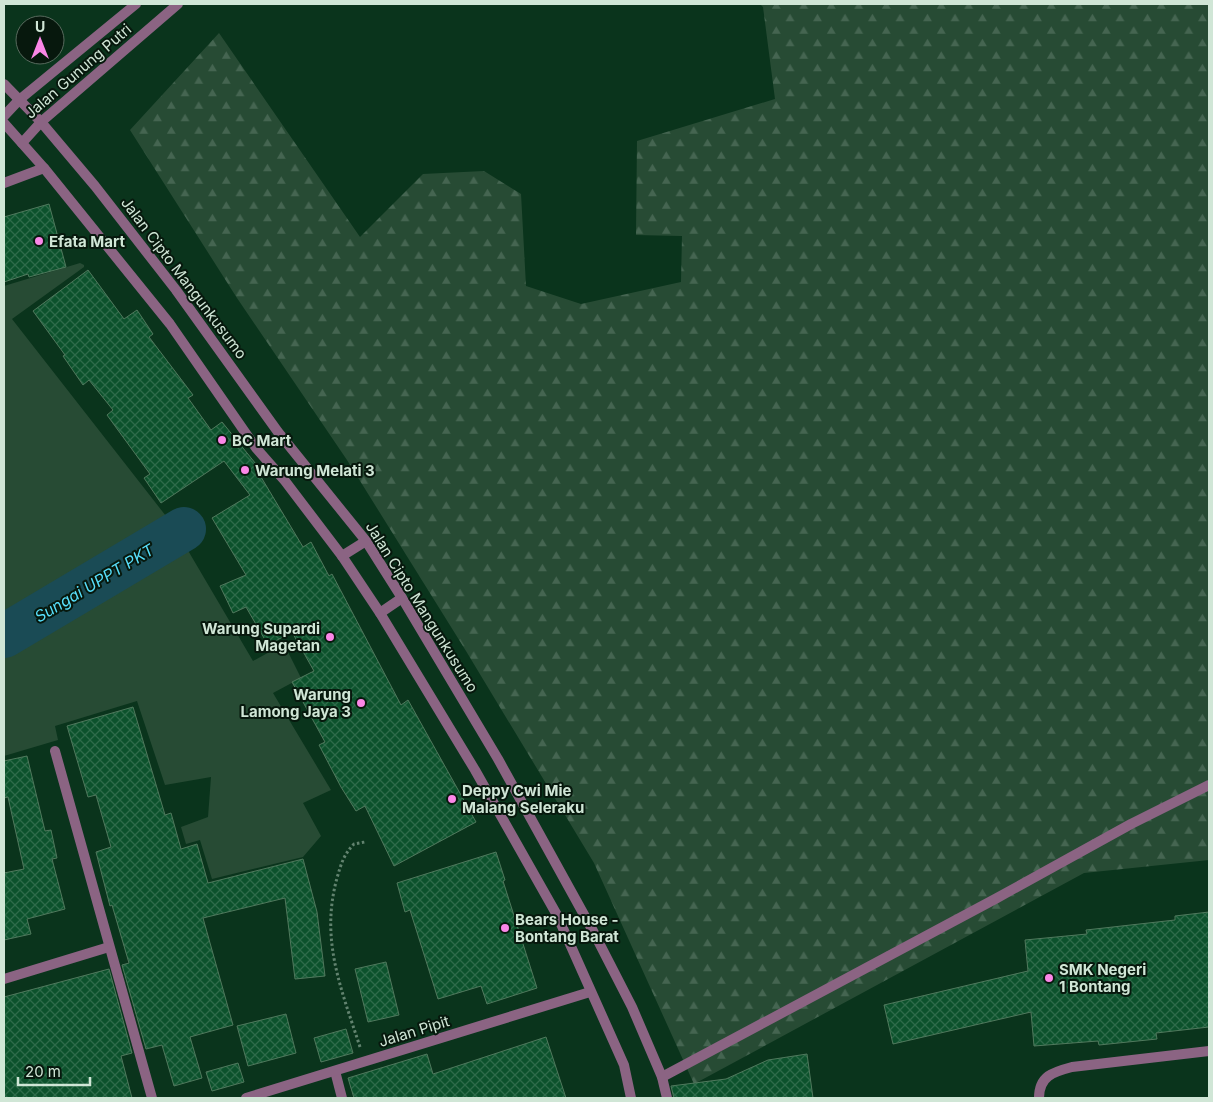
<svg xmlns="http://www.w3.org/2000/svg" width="1213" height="1102" font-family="Inter,sans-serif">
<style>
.grass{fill:#274b34}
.forest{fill:url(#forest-firs)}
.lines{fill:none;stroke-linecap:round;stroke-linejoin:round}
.river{stroke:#1a4b55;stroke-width:44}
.building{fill:url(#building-cross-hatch);stroke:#50795d}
.path{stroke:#62836f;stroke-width:3;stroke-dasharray:2.5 2.5;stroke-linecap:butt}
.service{stroke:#8b6483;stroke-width:10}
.minor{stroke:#8b6483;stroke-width:10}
.tertiary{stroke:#8b6483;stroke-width:10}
.poi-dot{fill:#fa87e7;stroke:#07180d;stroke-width:2}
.labels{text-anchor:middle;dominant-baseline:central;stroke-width:4;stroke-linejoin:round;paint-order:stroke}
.street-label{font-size:15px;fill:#d0e6d6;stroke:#07180d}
.poi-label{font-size:15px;font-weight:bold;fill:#d0e6d6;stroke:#07180d;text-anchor:start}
.water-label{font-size:16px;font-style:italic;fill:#57defa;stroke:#07180d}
</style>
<defs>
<pattern id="forest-firs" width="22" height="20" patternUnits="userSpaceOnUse" patternTransform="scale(1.25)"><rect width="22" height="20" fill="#274b34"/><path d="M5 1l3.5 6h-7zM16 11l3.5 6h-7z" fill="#456551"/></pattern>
<pattern id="building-cross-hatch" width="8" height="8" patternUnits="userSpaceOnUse" patternTransform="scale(1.25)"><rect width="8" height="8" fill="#0c522c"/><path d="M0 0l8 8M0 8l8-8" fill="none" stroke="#2e6b4a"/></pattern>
</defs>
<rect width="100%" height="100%" fill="#0a341c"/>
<path class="grass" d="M 80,263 L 84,265 L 84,267 L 12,319 L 173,525 L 253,661 L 284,644 L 301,678 L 273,693 L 331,790 L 303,803 L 321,836 L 303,857 L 212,879 L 200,840 L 186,844 L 181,827 L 208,817 L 211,777 L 165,785 L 137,701 L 55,726 L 58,740 L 4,756 L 4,286 Z"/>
<path class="forest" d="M 760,4 L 1209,4 L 1209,860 L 1084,873 L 694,1084 L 594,863 L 466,651 L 347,460 L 237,298 L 130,130 L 219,33 L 360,237 L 423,174 L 484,171 L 521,194 L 526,286 L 581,304 L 681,282 L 682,236 L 636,235 L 637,141 L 775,99 L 763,7 Z"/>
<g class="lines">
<path class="river" d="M 4,636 L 184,529"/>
</g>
<g class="building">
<path d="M 49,204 L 66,267 L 29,277 L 28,274 L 4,282 L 4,217 Z"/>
<path d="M 88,270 L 124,319 L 137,310 L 153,334 L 149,337 L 193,395 L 188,398 L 211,430 L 222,422 L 264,474 L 261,477 L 303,547 L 311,542 L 329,576 L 332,574 L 401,705 L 408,700 L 476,822 L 394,866 L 365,806 L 356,811 L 341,787 L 319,745 L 325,742 L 292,682 L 314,671 L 292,632 L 268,645 L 246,607 L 233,613 L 220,586 L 246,575 L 212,518 L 250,495 L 224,461 L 161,503 L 144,478 L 150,474 L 107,415 L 113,410 L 89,380 L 83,385 L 63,356 L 65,355 L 33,311 Z"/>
<path d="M 133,707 L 165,815 L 171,813 L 181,849 L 197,844 L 208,883 L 303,859 L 317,912 L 325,976 L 295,979 L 285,898 L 203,918 L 233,1025 L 190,1037 L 202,1078 L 174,1086 L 162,1045 L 146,1049 L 122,965 L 129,963 L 112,905 L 110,906 L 96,852 L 111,847 L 96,795 L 88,797 L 67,726 Z"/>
<path d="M 27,756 L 45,831 L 51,830 L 57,858 L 52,859 L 65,909 L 27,919 L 31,934 L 4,940 L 4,873 L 24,869 L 8,797 L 4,798 L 4,761 Z"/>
<path d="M 496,852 L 505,880 L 503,881 L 537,988 L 487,1004 L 481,986 L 438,999 L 410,910 L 405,912 L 397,883 Z"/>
<path d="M 1209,912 L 1209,1027 L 1156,1033 L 1157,1039 L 1099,1045 L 1098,1041 L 1034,1046 L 1031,1012 L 893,1044 L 884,1005 L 1028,971 L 1025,940 L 1087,934 L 1086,930 L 1175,920 L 1175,916 Z"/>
<path d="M 386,962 L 399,1015 L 368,1022 L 355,969 Z"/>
<path d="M 109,969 L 132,1053 L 121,1056 L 132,1098 L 4,1098 L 4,997 Z"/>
<path d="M 286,1014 L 296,1053 L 248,1066 L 237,1026 Z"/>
<path d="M 346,1029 L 353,1053 L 321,1062 L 314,1038 Z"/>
<path d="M 546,1037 L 566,1098 L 354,1098 L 348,1078 L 427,1054 L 433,1074 Z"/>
<path d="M 807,1054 L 813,1098 L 674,1098 L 671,1086 L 726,1079 L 768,1060 Z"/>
<path d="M 238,1063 L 244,1082 L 212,1091 L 206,1072 Z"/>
</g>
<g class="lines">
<path class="path" d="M 360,1047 C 341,988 320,940 337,878 C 341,864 344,854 354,844 L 365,842"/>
<path class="service" d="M 1039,1098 C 1039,1076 1053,1072 1072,1067 L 1209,1051"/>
<g class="minor">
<path d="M 4,116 L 19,100 L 136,4"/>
<path d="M 22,143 L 41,122 L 178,4"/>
<path d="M 4,183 L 44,168"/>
<path d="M 55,751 L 152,1098"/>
<path d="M 4,979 L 109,947"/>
<path d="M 335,1071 L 342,1098"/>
<path d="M 662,1077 L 997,898 L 1131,824 L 1209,785"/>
<path d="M 246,1098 L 590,992"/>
</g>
<g class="tertiary">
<path d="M 4,84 L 41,122 L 95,186 L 176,290 L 278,432 L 366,541 L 402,598 L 498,759 L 593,931 L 632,1007 L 662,1077 L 667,1098"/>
<path d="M 4,123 L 44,168 L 170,324 L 256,448 L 285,481 L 342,556 L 380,613 L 475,770 L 557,915 L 624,1065 L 631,1098"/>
<path d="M 342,556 L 366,541"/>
<path d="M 380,613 L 402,598"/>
</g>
</g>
<g class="poi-dot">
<circle cx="39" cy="241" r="5"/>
<circle cx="222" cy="440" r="5"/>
<circle cx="245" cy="470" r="5"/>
<circle cx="330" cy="637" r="5"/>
<circle cx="361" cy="703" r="5"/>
<circle cx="452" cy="799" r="5"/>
<circle cx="505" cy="928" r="5"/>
<circle cx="1049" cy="978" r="5"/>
</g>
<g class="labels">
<g class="street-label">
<text transform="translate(78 71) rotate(-41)">Jalan Gunung Putri</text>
<text transform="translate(184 278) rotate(53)">Jalan Cipto Mangunkusumo</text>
<text transform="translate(422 607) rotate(58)">Jalan Cipto Mangunkusumo</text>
<text transform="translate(414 1031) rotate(-17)">Jalan Pipit</text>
</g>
<g class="poi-label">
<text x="49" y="241">Efata Mart</text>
<text x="232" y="440">BC Mart</text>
<text x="255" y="470">Warung Melati 3</text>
<text x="320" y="628" text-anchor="end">Warung Supardi<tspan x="320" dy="17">Magetan</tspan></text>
<text x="351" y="694" text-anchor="end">Warung<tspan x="351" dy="17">Lamong Jaya 3</tspan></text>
<text x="462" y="790">Deppy Cwi Mie<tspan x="462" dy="17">Malang Seleraku</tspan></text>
<text x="515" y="919">Bears House -<tspan x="515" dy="17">Bontang Barat</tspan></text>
<text x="1059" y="969">SMK Negeri<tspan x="1059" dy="17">1 Bontang</tspan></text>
</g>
<g class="water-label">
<text transform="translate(94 583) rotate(-31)">Sungai UPPT PKT</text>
</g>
</g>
<rect width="1213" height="1102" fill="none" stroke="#d0e6d6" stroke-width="10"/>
<g transform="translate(40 40)"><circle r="24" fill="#07180d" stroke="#576a5d"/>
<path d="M0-4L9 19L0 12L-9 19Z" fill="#fa87e7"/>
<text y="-8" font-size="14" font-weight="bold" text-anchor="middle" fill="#d0e6d6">U</text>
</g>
<path d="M18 1077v8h72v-8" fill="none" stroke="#d0e6d6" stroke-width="2.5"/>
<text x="25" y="1077" font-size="15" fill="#d0e6d6" stroke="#07180d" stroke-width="4" paint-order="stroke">20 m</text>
</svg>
